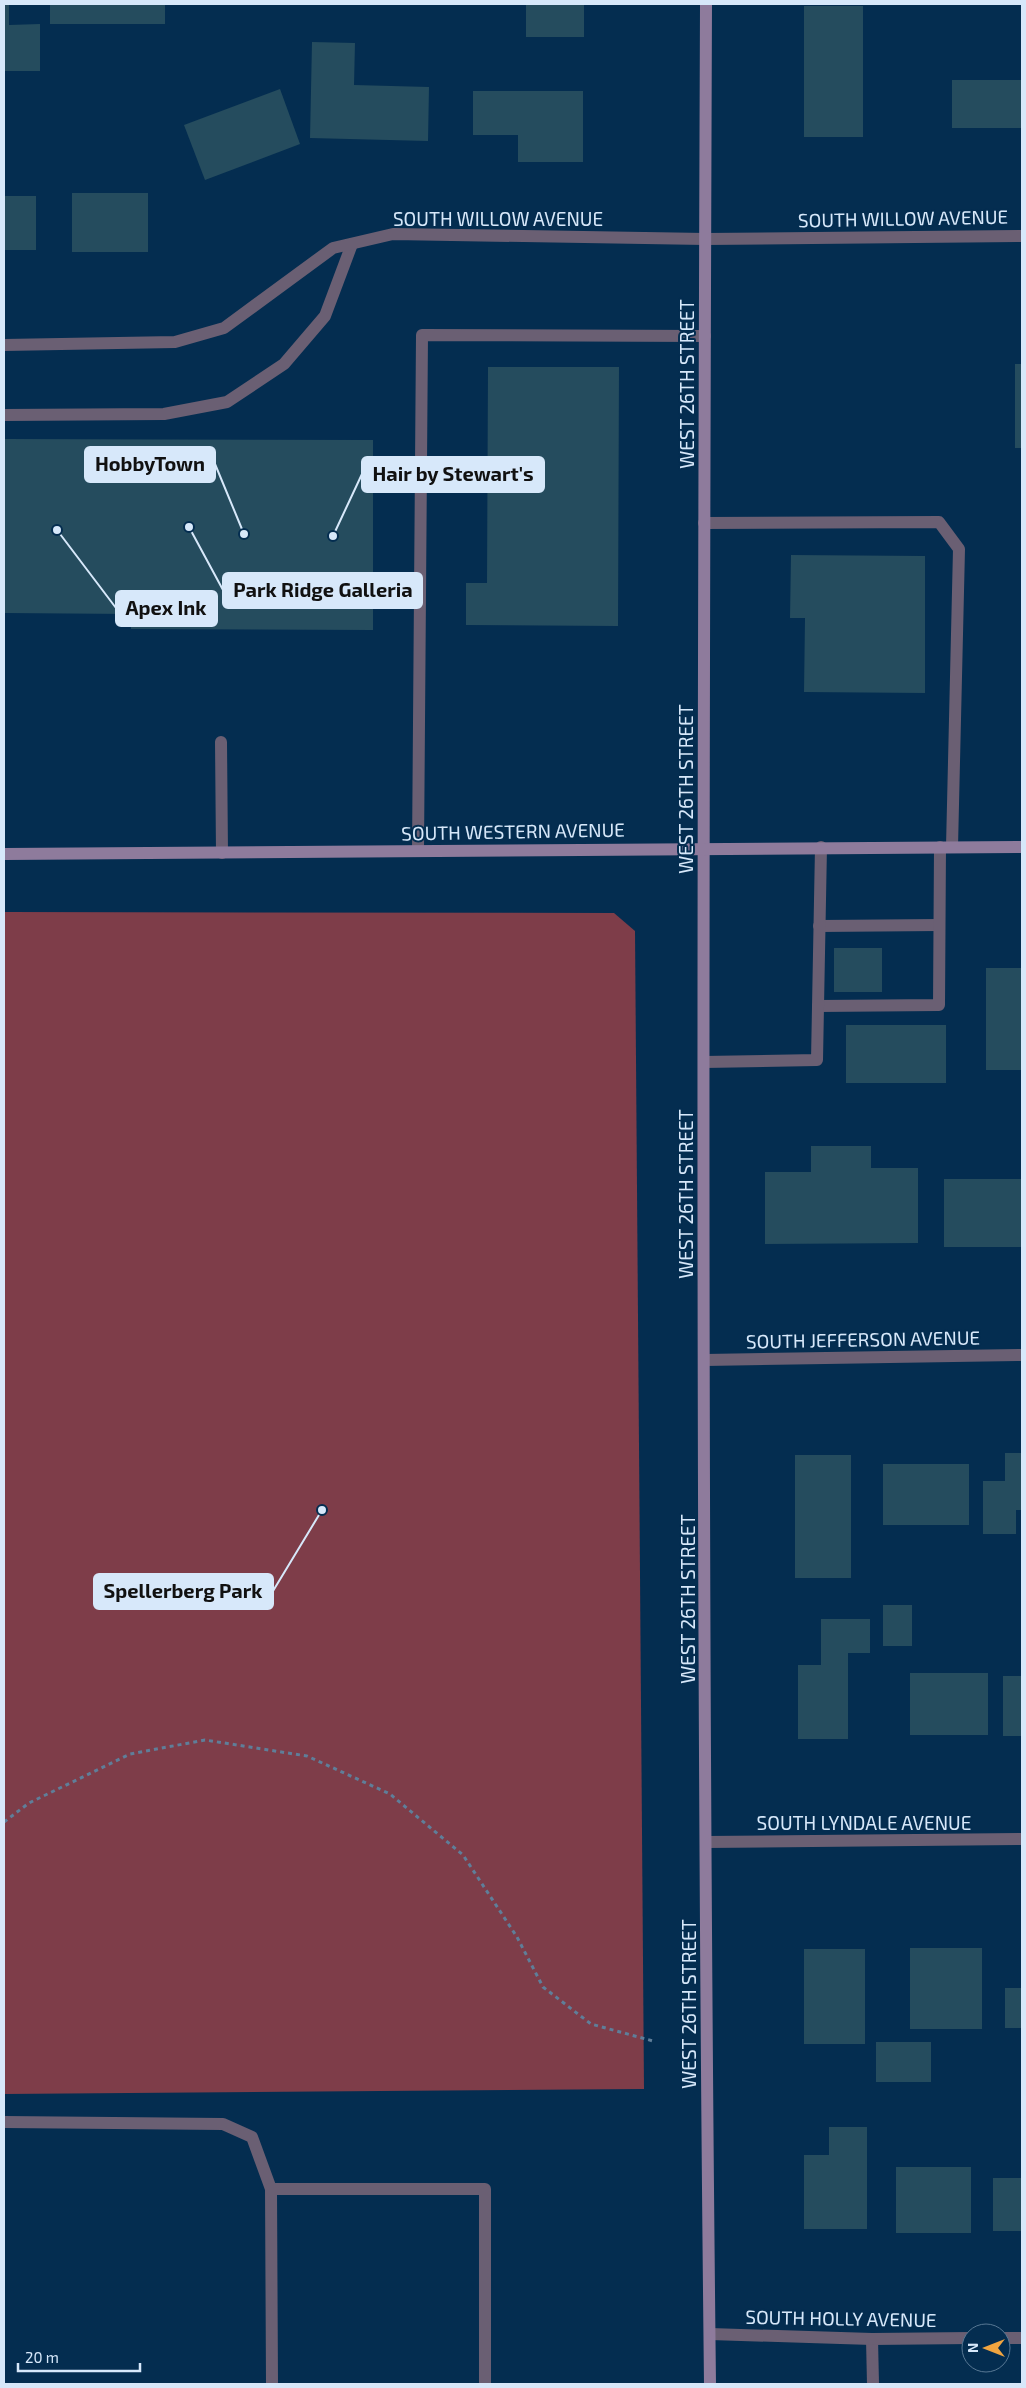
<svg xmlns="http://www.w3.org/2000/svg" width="1026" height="2388" font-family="'Exo 2',sans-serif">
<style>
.green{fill:#7e3d49}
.building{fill:#254c5e}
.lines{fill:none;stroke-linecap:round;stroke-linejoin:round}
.path{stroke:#5f7e99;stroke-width:3;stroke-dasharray:4 4;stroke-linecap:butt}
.lane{stroke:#6a5f73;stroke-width:12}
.street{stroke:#6a5f73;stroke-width:12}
.secondary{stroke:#8e7b9c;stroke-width:12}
.labels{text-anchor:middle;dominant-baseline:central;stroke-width:4;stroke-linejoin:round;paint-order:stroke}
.street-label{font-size:19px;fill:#d7e8fa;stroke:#042d50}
.leader{fill:none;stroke:#d7e8fa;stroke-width:2}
.callout-dot{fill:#d7e8fa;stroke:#042d50;stroke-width:2}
.callout{fill:#d7e8fa;stroke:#d7e8fa;stroke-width:2}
.callout-label{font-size:20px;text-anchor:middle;font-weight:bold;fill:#111}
</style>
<rect width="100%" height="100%" fill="#042d50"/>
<path class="green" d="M 4,912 L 614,913 L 635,931 L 644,2089 L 4,2094 Z"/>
<g class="building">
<path d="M 4,4 L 9,4 L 9,25 L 40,24 L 40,71 L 4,71 Z"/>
<rect x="50" y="4" width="115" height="20"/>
<rect x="526" y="4" width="58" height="33"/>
<rect x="804" y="6" width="59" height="131"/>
<path d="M 312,42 L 355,43 L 354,85 L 429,87 L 428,141 L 310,138 Z"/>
<rect x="952" y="80" width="70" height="48"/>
<path d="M 280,89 L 300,144 L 205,180 L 184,125 Z"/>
<path d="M 473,91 L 583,91 L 583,162 L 518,162 L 518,135 L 473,135 Z"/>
<rect x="72" y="193" width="76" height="59"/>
<rect x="4" y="196" width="32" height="54"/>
<rect x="1015" y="364" width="7" height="84"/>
<path d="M 488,367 L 619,367 L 618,626 L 466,625 L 466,583 L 487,583 Z"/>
<path d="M 4,439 L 373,440 L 373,630 L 131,629 L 131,614 L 4,613 Z"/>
<path d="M 791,555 L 925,556 L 925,693 L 804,692 L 805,618 L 790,618 Z"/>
<rect x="834" y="948" width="48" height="44"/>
<rect x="986" y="968" width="36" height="102"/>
<rect x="846" y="1025" width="100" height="58"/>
<path d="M 811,1146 L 871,1146 L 871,1168 L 918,1168 L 918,1243 L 765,1244 L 765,1172 L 811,1172 Z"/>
<rect x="944" y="1179" width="78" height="68"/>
<path d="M 1005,1453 L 1022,1453 L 1022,1510 L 1016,1510 L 1016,1534 L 983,1534 L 983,1481 L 1005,1481 Z"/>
<rect x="795" y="1455" width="56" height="123"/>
<rect x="883" y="1464" width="86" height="61"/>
<rect x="883" y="1605" width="29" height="41"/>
<path d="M 821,1619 L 870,1619 L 870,1653 L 848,1653 L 848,1739 L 798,1739 L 798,1665 L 821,1665 Z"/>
<rect x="910" y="1673" width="78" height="62"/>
<rect x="1003" y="1676" width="19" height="60"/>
<rect x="910" y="1948" width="72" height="81"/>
<rect x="804" y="1949" width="61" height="95"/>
<rect x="1005" y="1988" width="17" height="40"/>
<rect x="876" y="2042" width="55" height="40"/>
<path d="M 829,2127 L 867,2127 L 867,2229 L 804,2229 L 804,2155 L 829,2155 Z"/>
<rect x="896" y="2167" width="75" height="66"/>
<rect x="993" y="2178" width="29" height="53"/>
</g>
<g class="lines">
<path class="path" d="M 4,1822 L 29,1803 L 130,1754 L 205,1740 L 307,1756 L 390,1794 L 463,1855 L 517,1937 L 543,1987 L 591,2024 L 653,2041"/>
<g class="lane">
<path d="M 4,415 L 164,414 L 227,402 L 284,364 L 325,316 L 352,244"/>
<path d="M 704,523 L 939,522 L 959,549 L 952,847"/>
<path d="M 221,742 L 222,853"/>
<path d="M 418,851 L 422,335 L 705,336"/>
<path d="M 819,926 L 939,925"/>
<path d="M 818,1006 L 939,1005 L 940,847"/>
<path d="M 704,1062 L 817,1060 L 821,847"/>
<path d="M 4,2122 L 223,2124 L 252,2137 L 271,2189"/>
<path d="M 872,2339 L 873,2384"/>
<path d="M 272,2384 L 271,2189 L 485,2189 L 485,2384"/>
</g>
<g class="street">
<path d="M 4,345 L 175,342 L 224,328 L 333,248 L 393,234 L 705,239 L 1022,236"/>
<path d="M 705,1360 L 1022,1355"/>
<path d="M 706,1842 L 1022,1839"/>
<path d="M 710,2334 L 872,2339 L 971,2338"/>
<path d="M 1001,2338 L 1022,2338"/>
</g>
<g class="secondary">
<path d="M 706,4 C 703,797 701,1591 710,2384"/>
<path d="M 4,854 L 1022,847"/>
</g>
</g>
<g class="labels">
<g class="street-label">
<text x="498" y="218">SOUTH WILLOW AVENUE</text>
<text transform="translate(903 218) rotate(-1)">SOUTH WILLOW AVENUE</text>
<text transform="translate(686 384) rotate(-90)">WEST 26TH STREET</text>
<text transform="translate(685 789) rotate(-90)">WEST 26TH STREET</text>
<text transform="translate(513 831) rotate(-1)">SOUTH WESTERN AVENUE</text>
<text transform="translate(685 1194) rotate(-90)">WEST 26TH STREET</text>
<text transform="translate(863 1339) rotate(-1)">SOUTH JEFFERSON AVENUE</text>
<text transform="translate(687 1599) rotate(-90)">WEST 26TH STREET</text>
<text x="864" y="1822">SOUTH LYNDALE AVENUE</text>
<text transform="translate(688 2004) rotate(-90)">WEST 26TH STREET</text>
<text transform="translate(841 2318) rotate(1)">SOUTH HOLLY AVENUE</text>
</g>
</g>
<path class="leader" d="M244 534L215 464M333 536L362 474M189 527L223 590M57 530L116 608M322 1510L273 1591"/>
<g class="callout-dot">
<circle cx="244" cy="534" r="5"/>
<circle cx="333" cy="536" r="5"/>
<circle cx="189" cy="527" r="5"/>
<circle cx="57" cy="530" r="5"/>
<circle cx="322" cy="1510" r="5"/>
</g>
<g class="callout">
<rect x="85" y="447" width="130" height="35" rx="5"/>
<rect x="362" y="457" width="182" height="35" rx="5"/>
<rect x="223" y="573" width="199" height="35" rx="5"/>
<rect x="116" y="591" width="101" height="35" rx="5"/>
<rect x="94" y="1574" width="179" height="35" rx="5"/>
</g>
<g class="callout-label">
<text x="150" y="471">HobbyTown</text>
<text x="453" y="481">Hair by Stewart's</text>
<text x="323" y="597">Park Ridge Galleria</text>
<text x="166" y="615">Apex Ink</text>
<text x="183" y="1598">Spellerberg Park</text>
</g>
<rect width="1026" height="2388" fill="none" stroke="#d7e8fa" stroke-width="10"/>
<g transform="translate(986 2348) rotate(270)"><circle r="24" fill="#042d50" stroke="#587894"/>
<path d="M0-4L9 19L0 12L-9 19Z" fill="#f1a540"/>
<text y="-8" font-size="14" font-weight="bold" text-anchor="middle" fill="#d7e8fa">N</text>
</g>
<path d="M18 2363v8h122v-8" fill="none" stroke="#d7e8fa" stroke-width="2.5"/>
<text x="25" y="2363" font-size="15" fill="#d7e8fa" stroke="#042d50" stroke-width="4" paint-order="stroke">20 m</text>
</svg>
